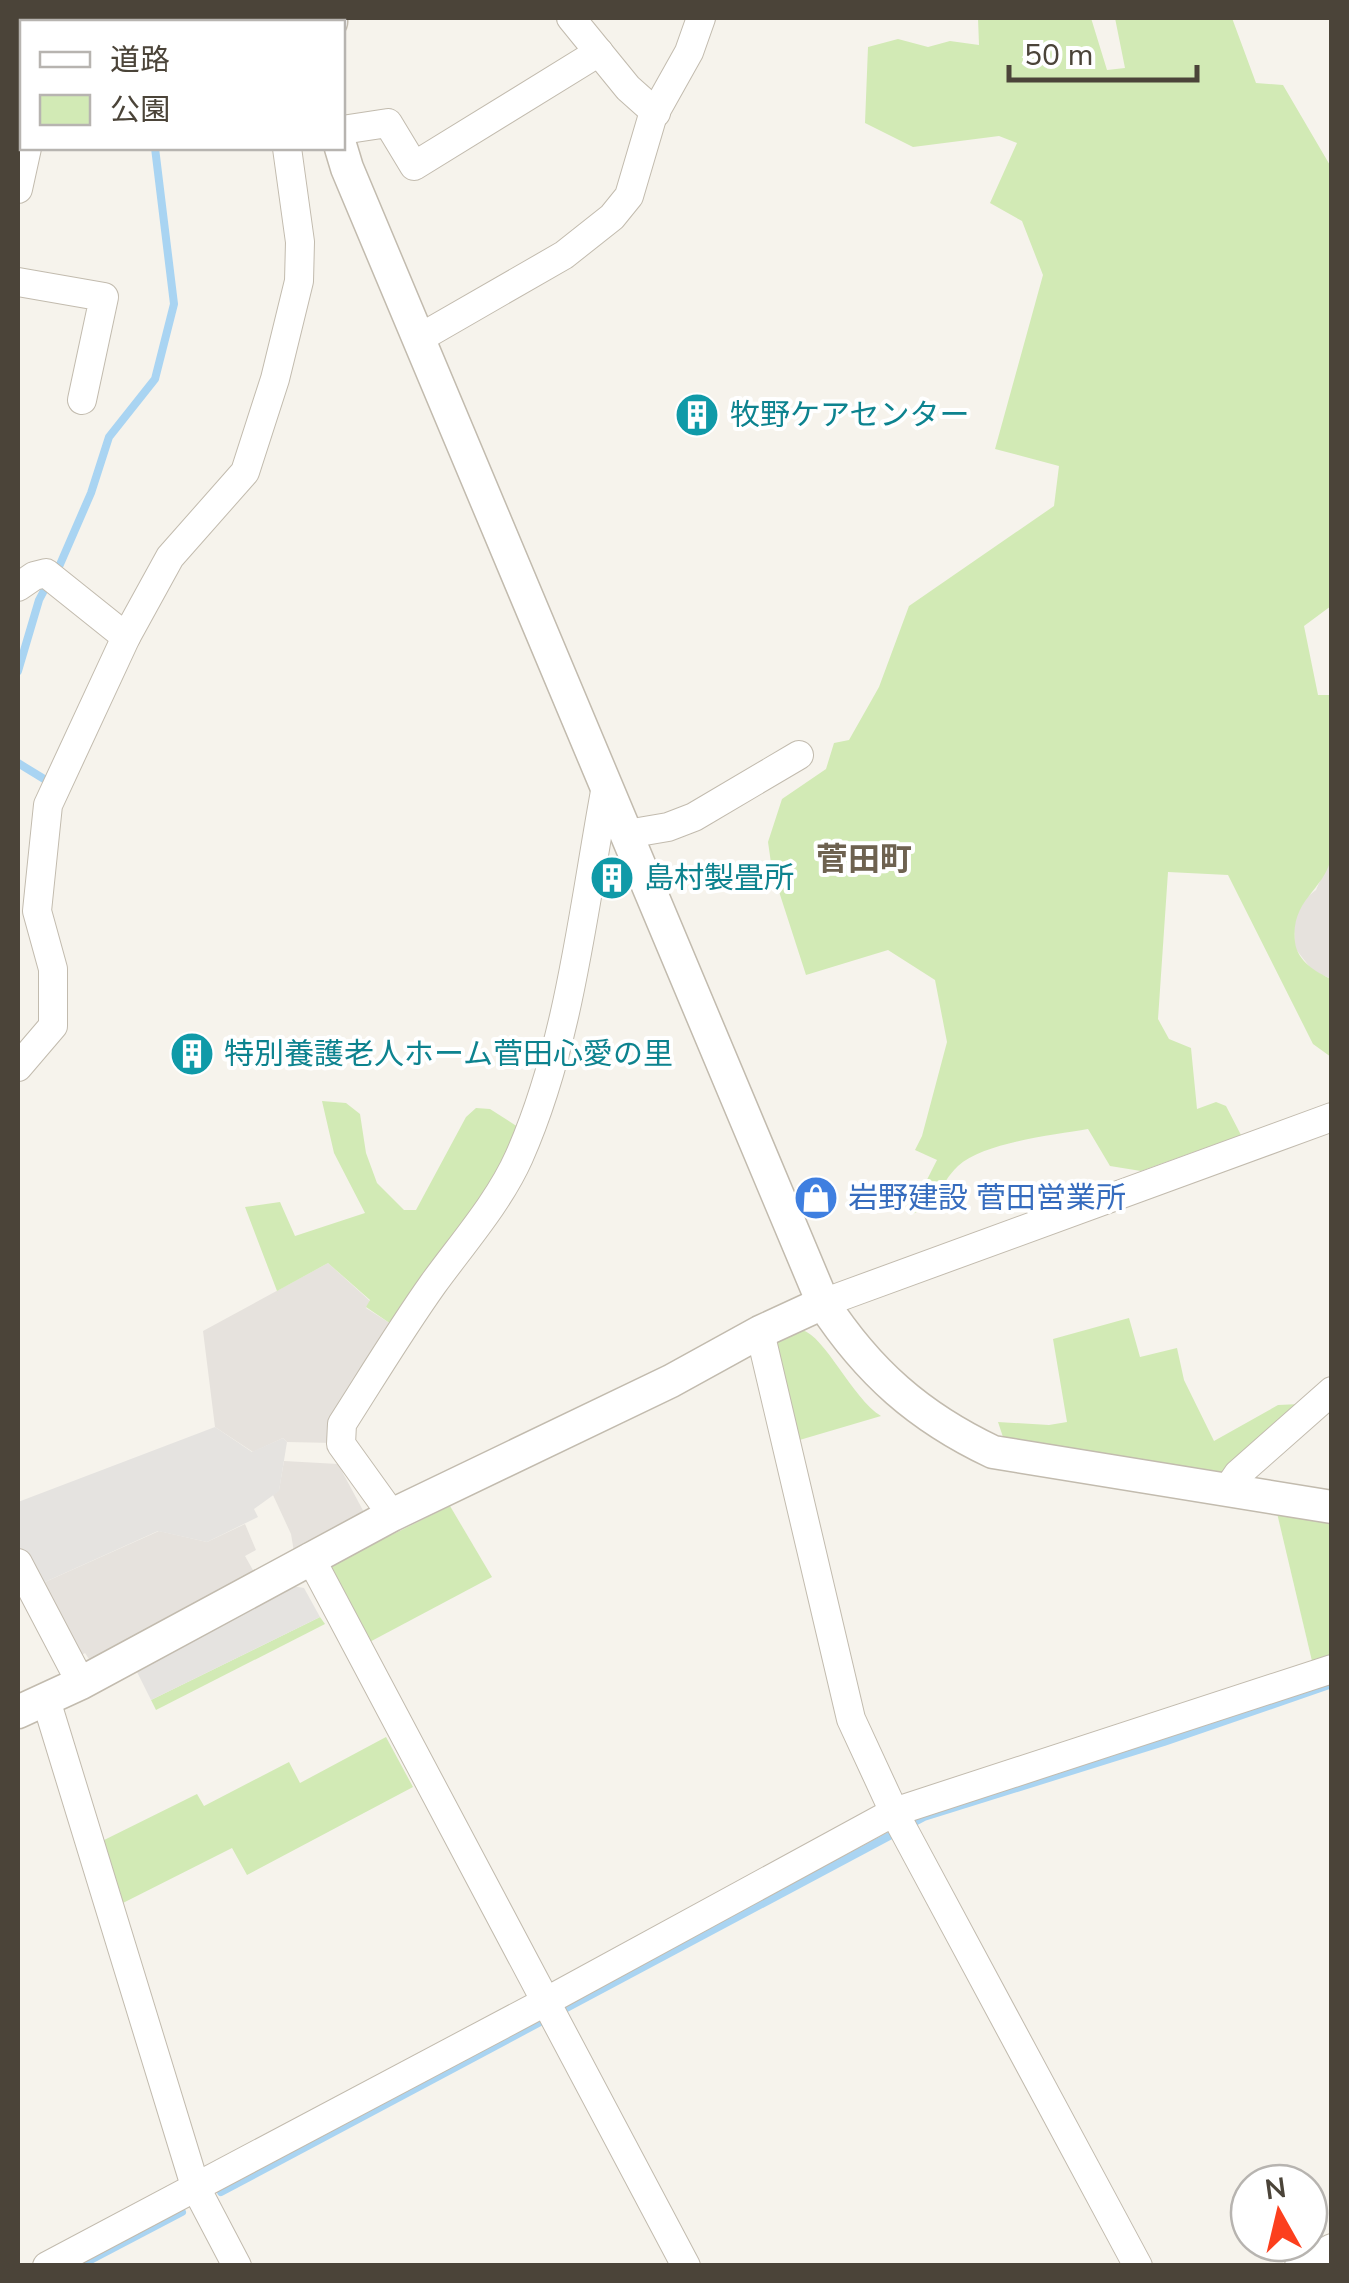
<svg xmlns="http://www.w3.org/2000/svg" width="1349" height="2283" font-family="'Nunito Sans','Noto Sans JP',sans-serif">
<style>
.industrial{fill:#e6e2dd}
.green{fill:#d2eab5}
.parking{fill:#e5e3e0}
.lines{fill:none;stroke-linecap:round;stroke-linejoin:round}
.stream{stroke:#a9d4f2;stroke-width:8}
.minor-casing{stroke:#c2bbae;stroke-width:30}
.tertiary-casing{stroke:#c2bbae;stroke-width:35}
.minor{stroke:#fff;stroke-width:28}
.tertiary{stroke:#fff;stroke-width:32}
.labels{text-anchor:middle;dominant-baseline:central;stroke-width:8;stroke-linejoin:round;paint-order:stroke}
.culture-label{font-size:30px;fill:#0d838f;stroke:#fff;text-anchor:start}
.shop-label{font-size:30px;fill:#366cbe;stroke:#fff;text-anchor:start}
.neighbourhood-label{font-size:32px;font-weight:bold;fill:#6e6250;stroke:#fff}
</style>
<rect width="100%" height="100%" fill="#f6f3ec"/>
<g class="industrial">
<path d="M 1331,856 L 1331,979 L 1312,970 L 1295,948 L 1294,922 L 1301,902 L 1316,890 Z"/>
<path d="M 328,1263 L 370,1301 L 366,1308 L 391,1324 L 334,1443 L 287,1442 L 283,1438 L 253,1452 L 215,1427 L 203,1331 Z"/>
<path d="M 284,1461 L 338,1464 L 366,1516 L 294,1552 L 291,1534 L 273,1495 L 279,1490 Z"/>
<path d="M 245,1524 L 256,1550 L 245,1556 L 254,1572 L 91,1662 L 85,1653 L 75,1659 L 36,1586 L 159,1531 L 207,1542 Z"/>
</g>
<g class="green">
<path d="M 978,18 L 1091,18 L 1107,70 L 1125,68 L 1115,18 L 1232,18 L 1256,83 L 1283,85 L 1331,167 L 1331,606 L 1304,626 L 1318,695 L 1331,695 C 1332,747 1336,801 1332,852 C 1328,890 1290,897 1295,942 C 1297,961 1316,972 1331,979 L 1331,1057 L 1313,1044 L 1228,875 L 1168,872 L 1158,1019 L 1169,1039 L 1191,1048 L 1197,1109 L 1216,1102 L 1226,1106 L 1241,1135 L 1141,1171 L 1110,1166 L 1088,1129 C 1054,1135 984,1142 958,1166 C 937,1186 941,1205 909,1215 L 937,1160 L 915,1150 L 922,1136 L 947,1042 L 935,980 L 888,950 L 806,975 L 772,870 L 768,842 L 782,799 L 826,769 L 834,743 L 849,740 L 879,687 L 909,606 L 1054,506 L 1059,466 L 995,449 L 1043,275 L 1022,221 L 990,203 L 1017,143 L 999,136 L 913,147 L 865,123 L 868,47 L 898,39 L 928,47 L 950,41 L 979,45 Z"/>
<path d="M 322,1101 L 346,1103 L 360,1114 L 366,1153 L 377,1183 L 404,1210 L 416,1210 L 466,1117 L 476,1108 L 490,1109 L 518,1127 L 506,1165 L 391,1324 L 366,1307 L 370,1300 L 328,1263 L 277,1291 L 245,1207 L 280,1202 L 295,1236 L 365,1213 L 334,1153 Z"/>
<path d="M 1129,1318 L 1140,1357 L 1177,1348 L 1184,1380 L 1214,1441 L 1278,1405 L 1300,1404 L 1220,1475 L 1004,1440 L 998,1422 L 1049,1425 L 1067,1422 L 1053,1339 Z"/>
<path d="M 802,1330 C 825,1336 852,1398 881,1416 L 786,1444 L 766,1348 Z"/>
<path d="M 450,1506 L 492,1577 L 364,1645 L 329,1566 Z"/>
<path d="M 1277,1513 L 1331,1521 L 1331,1654 L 1312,1661 Z"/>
<path d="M 320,1617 L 325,1624 L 156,1710 L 151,1700 Z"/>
<path d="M 386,1737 L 413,1787 L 247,1875 L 232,1848 L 113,1908 L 92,1846 L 197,1794 L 204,1806 L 289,1762 L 300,1783 Z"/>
</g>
<g class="parking">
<path d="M 215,1427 L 252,1452 L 283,1438 L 287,1442 L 279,1491 L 254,1509 L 258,1517 L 207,1542 L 158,1531 L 36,1586 L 18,1550 L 18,1502 Z"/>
<path d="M 292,1586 L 304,1588 L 320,1617 L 151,1700 L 137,1672 Z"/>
</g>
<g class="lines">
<g class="stream">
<path d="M 58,569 L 91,493 L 109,437 L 155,379 L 174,304 L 155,148"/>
<path d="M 18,671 L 39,600 L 48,583"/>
<path d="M 18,763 L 49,782"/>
<path d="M 909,1825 L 924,1817 L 1164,1742 L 1332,1684"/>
<path d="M 221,2192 L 897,1832"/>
<path d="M 79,2266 L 182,2212"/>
</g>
<defs>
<g id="minor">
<path d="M 571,18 L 628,88 L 656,113"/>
<path d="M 18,70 L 22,71"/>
<path d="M 342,130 L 388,123 L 414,166 L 599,52"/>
<path d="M 18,189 L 27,148"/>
<path d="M 18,282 L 104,297 L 82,400"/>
<path d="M 418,339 L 564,255 L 612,217 L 629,196 L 652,118 L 689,52 L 701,18"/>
<path d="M 18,587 L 34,576 L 46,573 L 126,637"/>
<path d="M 627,834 L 668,827 L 694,817 L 799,755"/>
<path d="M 18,1067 L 53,1026 L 53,969 L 37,911 L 48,805 L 126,637 L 170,557 L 245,472 L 275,379 L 299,281 L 300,242 L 287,148"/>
<path d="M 823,1303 L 1332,1117"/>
<path d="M 760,1332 L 851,1719 L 894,1812 L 1138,2266"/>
<path d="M 1227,1490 L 1238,1474 L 1332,1391"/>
<path d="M 392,1515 L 341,1444 L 342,1424 C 372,1377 401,1329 433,1284 C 462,1244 499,1202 519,1157 C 570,1042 583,909 606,786"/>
<path d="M 310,1557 L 686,2266"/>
<path d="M 18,1563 L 81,1683"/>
<path d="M 46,1700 L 195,2186 L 237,2266"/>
<path d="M 47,2266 L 545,2002 L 894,1812 L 1332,1669"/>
<path d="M 1299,2266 L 1332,2248"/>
</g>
<g id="tertiary">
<path d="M 331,22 L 331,18"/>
<path d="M 341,148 L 347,168 L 823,1303 C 868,1372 919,1417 993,1452 L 1332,1507"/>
<path d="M 18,1712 L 81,1683 L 392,1515 L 671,1381 L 760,1332 L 823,1303"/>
</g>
</defs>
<use href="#minor" class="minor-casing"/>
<use href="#tertiary" class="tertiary-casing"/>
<use href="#minor" class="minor"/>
<use href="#tertiary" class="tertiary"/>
</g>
<defs>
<symbol id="building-disc" viewBox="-11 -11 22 22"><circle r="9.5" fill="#0f9aa8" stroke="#fff"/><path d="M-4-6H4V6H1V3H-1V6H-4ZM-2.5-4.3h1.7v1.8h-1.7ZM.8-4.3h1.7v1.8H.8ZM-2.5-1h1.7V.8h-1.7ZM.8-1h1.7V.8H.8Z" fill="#fff"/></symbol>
<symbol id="shop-disc" viewBox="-11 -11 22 22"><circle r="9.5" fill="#3f7fe0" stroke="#fff"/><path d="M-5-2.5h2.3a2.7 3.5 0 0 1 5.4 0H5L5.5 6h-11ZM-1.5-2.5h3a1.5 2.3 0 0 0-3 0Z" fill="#fff"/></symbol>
</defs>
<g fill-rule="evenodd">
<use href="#building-disc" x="672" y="390" width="50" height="50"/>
<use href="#building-disc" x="587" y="853" width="50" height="50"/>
<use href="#building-disc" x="167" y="1029" width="50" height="50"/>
<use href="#shop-disc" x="791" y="1173" width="50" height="50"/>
</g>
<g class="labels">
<g class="culture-label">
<text x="730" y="415">牧野ケアセンター</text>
<text x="644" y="878">島村製畳所</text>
<text x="224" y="1054">特別養護老人ホーム菅田心愛の里</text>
</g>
<g class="shop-label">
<text x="848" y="1198">岩野建設 菅田営業所</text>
</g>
<g class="neighbourhood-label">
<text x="864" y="859">菅田町</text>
</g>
</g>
<rect width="1349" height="2283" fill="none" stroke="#4b4439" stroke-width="40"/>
<rect x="20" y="20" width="325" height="130" fill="#ffffff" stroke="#b7b4b0" stroke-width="2.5"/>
<rect x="40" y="52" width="50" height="15" fill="#ffffff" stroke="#b7b4b0" stroke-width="2.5"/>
<text x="110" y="70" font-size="30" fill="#4b4439">道路</text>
<rect x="40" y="95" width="50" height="30" fill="#d2eab5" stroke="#b7b4b0" stroke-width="2.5"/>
<text x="110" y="120" font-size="30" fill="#4b4439">公園</text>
<g transform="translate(1279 2213) rotate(352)"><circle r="48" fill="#ffffff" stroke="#b7b4b0" stroke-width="2.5"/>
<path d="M0-8L18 38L0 25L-18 38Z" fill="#fc3f1d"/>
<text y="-15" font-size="28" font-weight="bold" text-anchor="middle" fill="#4b4439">N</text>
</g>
<path d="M1009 65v15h188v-15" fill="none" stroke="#4b4439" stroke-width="5"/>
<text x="1024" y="65" font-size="30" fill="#4b4439" stroke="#ffffff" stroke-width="8" paint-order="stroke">50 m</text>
</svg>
